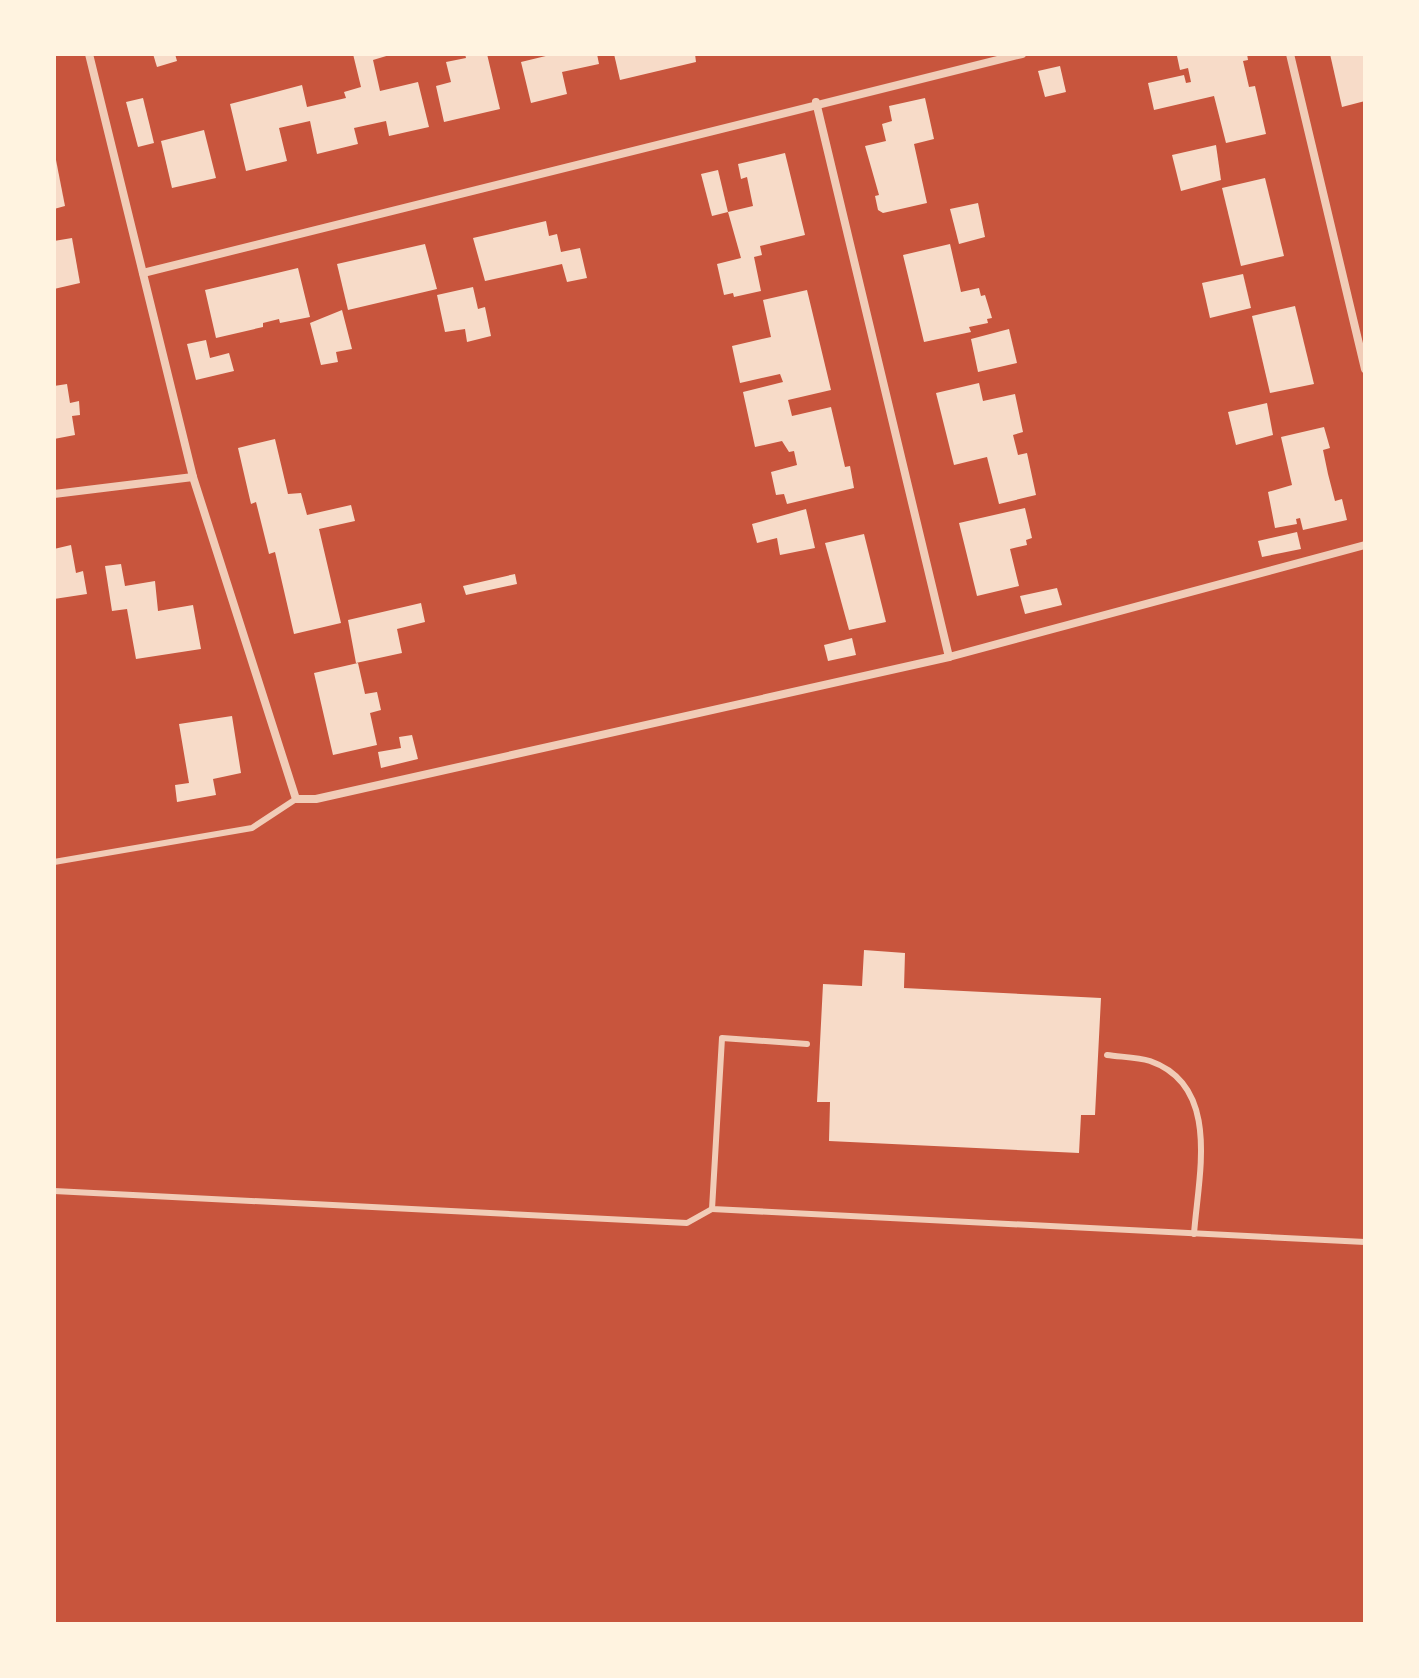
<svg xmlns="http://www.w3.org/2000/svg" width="1419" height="1678" font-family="Commissioner,sans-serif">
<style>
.building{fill:#f7dbc8}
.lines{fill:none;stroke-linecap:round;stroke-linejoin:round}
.service{stroke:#f1ccb7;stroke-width:6}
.minor{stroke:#f1ccb7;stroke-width:8}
</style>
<rect width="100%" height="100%" fill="#c8553d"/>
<g class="building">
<path d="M 153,54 L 175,54 L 177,61 L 157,67 Z"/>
<path d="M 353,54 L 393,54 L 373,60 L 380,91 L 418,82 L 429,127 L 389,136 L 386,121 L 354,128 L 358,144 L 317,154 L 310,121 L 279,128 L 287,161 L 246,171 L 230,104 L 302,85 L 307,107 L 346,98 L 344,92 L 361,87 Z"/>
<path d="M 465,54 L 487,54 L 500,109 L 444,122 L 436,86 L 451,82 L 446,62 L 466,58 Z"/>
<path d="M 554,54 L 597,54 L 599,64 L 562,72 L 567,94 L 531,103 L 521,62 Z"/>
<path d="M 614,54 L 695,54 L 696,62 L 620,80 Z"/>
<path d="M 1183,54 L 1247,54 L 1248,60 L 1243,61 L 1249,87 L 1255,86 L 1266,134 L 1226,143 L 1214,96 L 1154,110 L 1148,83 L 1184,75 L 1186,83 L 1191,82 L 1188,68 L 1180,70 L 1177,56 Z"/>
<path d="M 1330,54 L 1365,54 L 1365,101 L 1342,107 Z"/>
<path d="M 1060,66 L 1066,92 L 1045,97 L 1038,71 Z"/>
<path d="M 143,98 L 154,143 L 138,147 L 126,102 Z"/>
<path d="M 925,98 L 934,139 L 914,144 L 927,203 L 883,213 L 878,210 L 875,196 L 879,195 L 865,146 L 886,141 L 882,124 L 892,121 L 889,106 Z"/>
<path d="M 204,130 L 216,178 L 172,188 L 161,141 Z"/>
<path d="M 1216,145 L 1221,180 L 1181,191 L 1172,155 Z"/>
<path d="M 785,153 L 805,235 L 760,246 L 762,255 L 754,257 L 761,291 L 734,297 L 733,293 L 724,295 L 717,264 L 741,258 L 728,212 L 753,206 L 747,177 L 741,179 L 738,164 Z"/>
<path d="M 55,155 L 65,206 L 54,209 L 54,156 Z"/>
<path d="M 718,170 L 728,212 L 712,216 L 701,174 Z"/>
<path d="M 1265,178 L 1284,256 L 1241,266 L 1222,188 Z"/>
<path d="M 978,203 L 985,237 L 959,244 L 950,209 Z"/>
<path d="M 546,221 L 549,236 L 557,234 L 561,252 L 580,248 L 587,278 L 567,282 L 562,264 L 485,281 L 473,238 Z"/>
<path d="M 72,238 L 80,283 L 54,289 L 54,241 Z"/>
<path d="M 425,244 L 437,289 L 348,310 L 337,264 Z"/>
<path d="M 950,244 L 961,292 L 979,288 L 981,296 L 985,295 L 992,318 L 987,319 L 988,323 L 969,327 L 971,332 L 924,342 L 903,255 Z"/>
<path d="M 298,268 L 310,317 L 280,323 L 279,319 L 263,323 L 263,327 L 216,338 L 205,290 Z"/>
<path d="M 1243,274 L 1251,308 L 1210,318 L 1202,283 Z"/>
<path d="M 473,287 L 478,309 L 485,307 L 491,336 L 467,342 L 465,329 L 445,332 L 437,295 Z"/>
<path d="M 807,290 L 831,390 L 788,400 L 792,416 L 831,407 L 845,467 L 850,466 L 854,488 L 787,504 L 784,494 L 776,495 L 771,472 L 797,465 L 794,451 L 789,452 L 782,441 L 755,447 L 743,392 L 783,382 L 780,374 L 740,383 L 732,346 L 771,337 L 763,300 Z"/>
<path d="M 1295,306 L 1314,384 L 1270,393 L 1252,316 Z"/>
<path d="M 342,310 L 352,349 L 336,352 L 338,362 L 321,365 L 310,323 Z"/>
<path d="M 1009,329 L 1017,363 L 978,372 L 971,339 Z"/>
<path d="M 206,340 L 210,358 L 229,353 L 234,371 L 196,380 L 187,344 Z"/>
<path d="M 979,383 L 983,401 L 1015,394 L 1023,432 L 1013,435 L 1018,455 L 1027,453 L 1036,495 L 999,504 L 987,457 L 954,465 L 936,393 Z"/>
<path d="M 67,384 L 70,403 L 79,401 L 80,415 L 72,416 L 75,435 L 54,439 L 54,386 Z"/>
<path d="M 1267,403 L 1273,435 L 1236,445 L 1228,412 Z"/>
<path d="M 1324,427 L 1330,448 L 1323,450 L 1328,474 L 1335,501 L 1342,499 L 1347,520 L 1303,530 L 1300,518 L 1296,519 L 1297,524 L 1275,528 L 1268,492 L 1292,485 L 1281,437 Z"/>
<path d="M 275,439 L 288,494 L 301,493 L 307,515 L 351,505 L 355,521 L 319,529 L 341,623 L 294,634 L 275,552 L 269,554 L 256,502 L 251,504 L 238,448 Z"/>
<path d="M 1025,508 L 1032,538 L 1026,540 L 1027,545 L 1010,549 L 1019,586 L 977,596 L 959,523 Z"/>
<path d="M 806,509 L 815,548 L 780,555 L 777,538 L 757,543 L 752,524 Z"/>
<path d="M 1297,532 L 1301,549 L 1262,557 L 1258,541 Z"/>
<path d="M 864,534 L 886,622 L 849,630 L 825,543 Z"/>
<path d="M 71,545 L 76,573 L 83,571 L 87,594 L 54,599 L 54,549 Z"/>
<path d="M 121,564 L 125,586 L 155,581 L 158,611 L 193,605 L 201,649 L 136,659 L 127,609 L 112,611 L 105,566 Z"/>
<path d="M 515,574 L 517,584 L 466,595 L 463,586 Z"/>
<path d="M 1057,588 L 1062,605 L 1025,614 L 1020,596 Z"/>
<path d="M 421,603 L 425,622 L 397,629 L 402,653 L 356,663 L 348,620 Z"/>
<path d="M 852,638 L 856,655 L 828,661 L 824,645 Z"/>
<path d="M 358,663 L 365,694 L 377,692 L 381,710 L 370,713 L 377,745 L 333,755 L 314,673 Z"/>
<path d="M 232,716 L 241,773 L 213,779 L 216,795 L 177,802 L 175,785 L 189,783 L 179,724 Z"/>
<path d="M 412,735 L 418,759 L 381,768 L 378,752 L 401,748 L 399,737 Z"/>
<path d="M 864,950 L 905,953 L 904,988 L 1101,998 L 1095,1115 L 1081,1115 L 1079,1153 L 829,1141 L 830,1102 L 817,1102 L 823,984 L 862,986 Z"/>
</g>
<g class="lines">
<g class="service">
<path d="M 54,862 L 252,828 L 296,799"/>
<path d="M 807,1044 L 722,1038 L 712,1209 L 1365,1242"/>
<path d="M 1107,1055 C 1120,1057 1137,1057 1150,1061 C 1222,1086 1198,1177 1194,1234"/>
<path d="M 54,1191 L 687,1223 L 712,1209"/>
</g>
<g class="minor">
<path d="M 89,54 L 193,477 L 296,799 L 316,799 L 949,657 L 1365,545"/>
<path d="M 1290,54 L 1365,369"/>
<path d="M 816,102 L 949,657"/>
<path d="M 143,273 L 1022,54"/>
<path d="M 54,494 L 193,477"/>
</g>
</g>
<rect width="1419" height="1678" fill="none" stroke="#fff3e0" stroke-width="112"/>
</svg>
